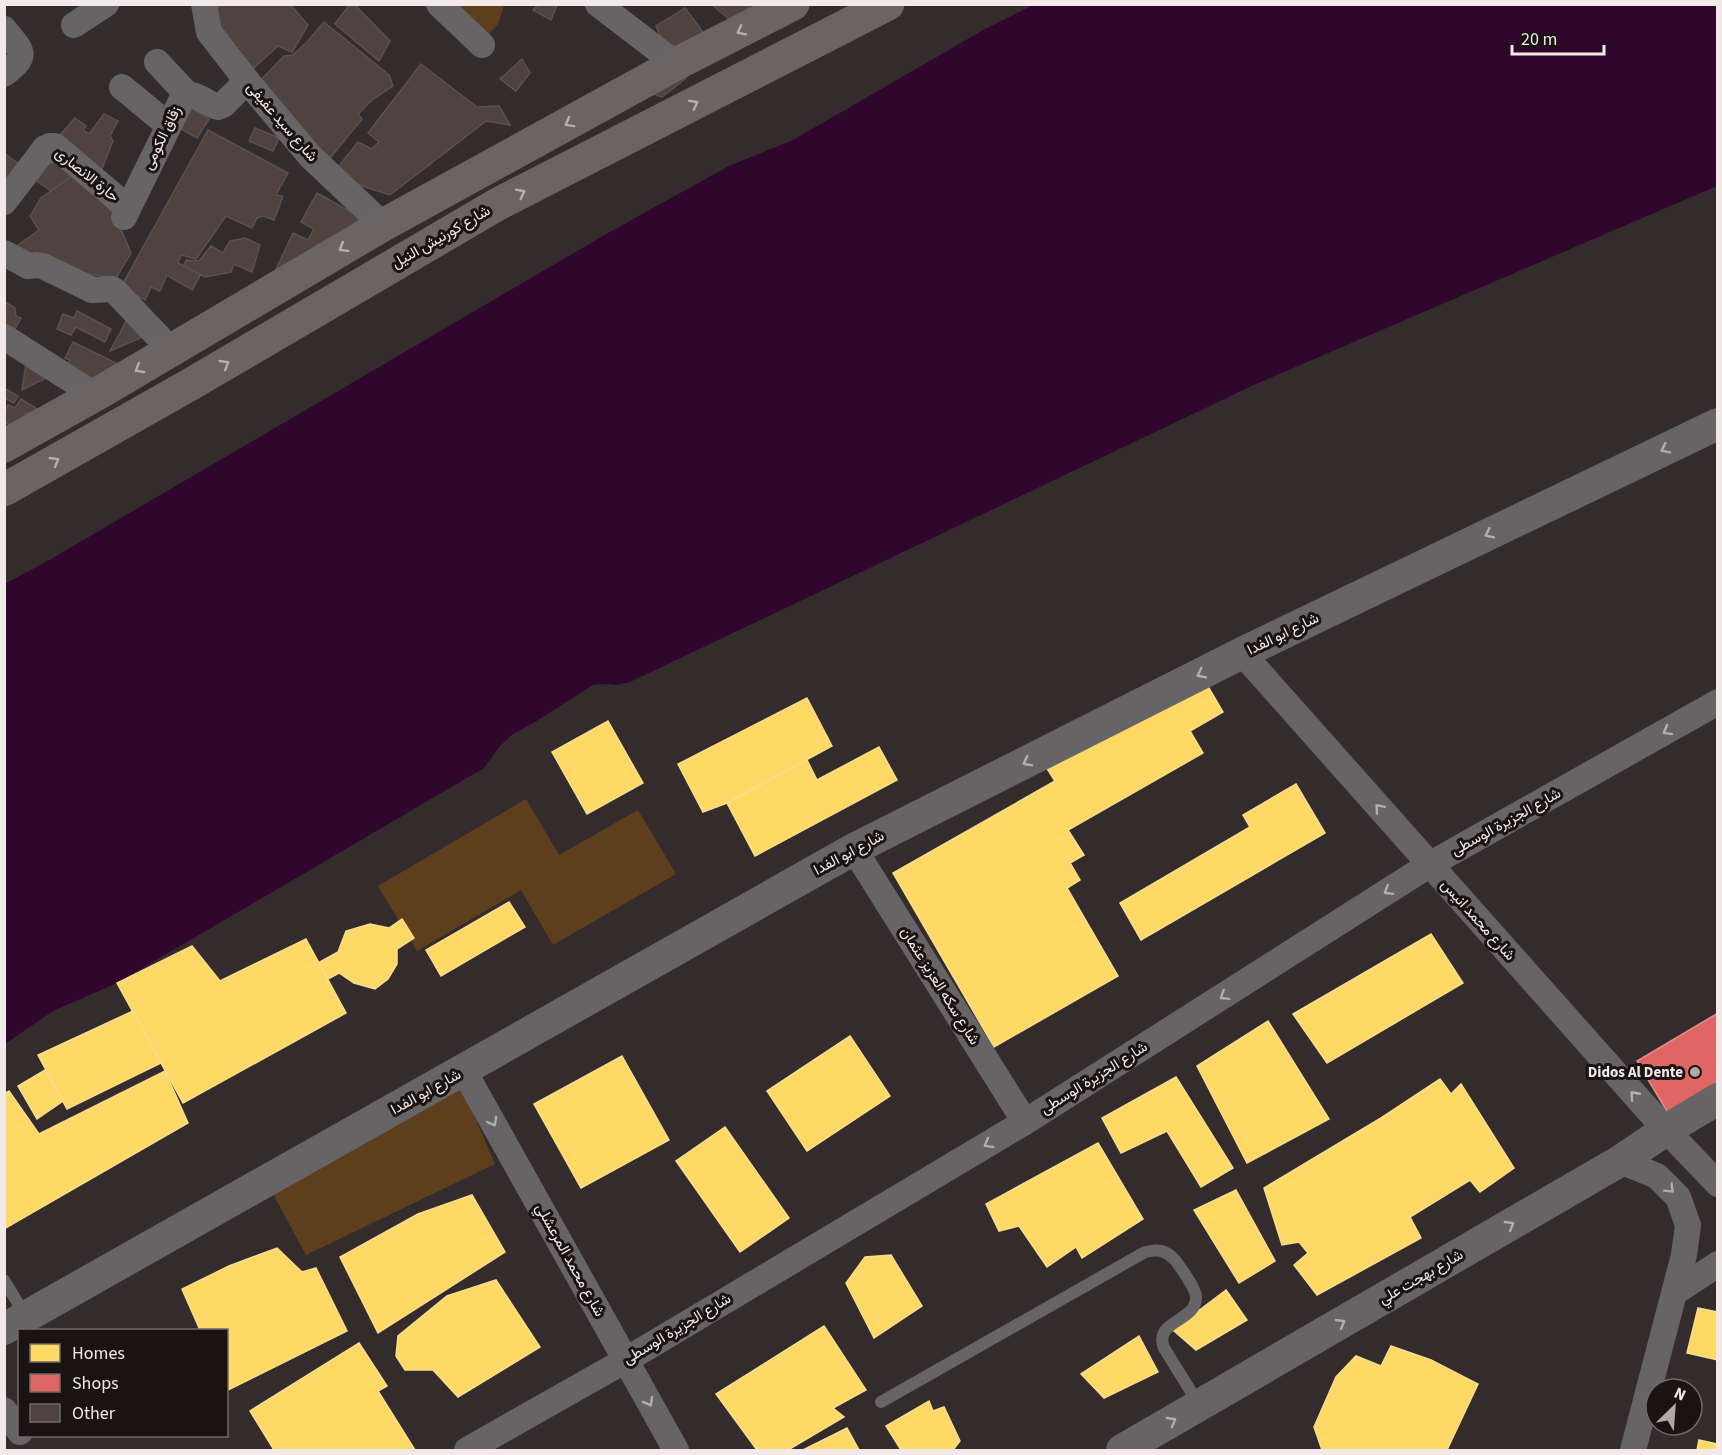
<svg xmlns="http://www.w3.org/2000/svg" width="1722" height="1455" font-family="'Source Sans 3',Vazirmatn,sans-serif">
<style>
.green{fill:#5d3f1e}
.water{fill:#2f072c}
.homes{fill:#ffd966;stroke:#fbde8d;stroke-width:1.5}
.shops{fill:#e06666;stroke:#e68d8d;stroke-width:1.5}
.building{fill:#50423e;stroke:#595251;stroke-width:1.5}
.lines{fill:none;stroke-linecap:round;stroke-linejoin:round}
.service{stroke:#676465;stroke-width:12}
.minor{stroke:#676465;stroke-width:26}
.tertiary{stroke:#676465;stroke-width:32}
.primary{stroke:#6a6465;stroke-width:33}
.oneway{stroke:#b5adae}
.oneway2{stroke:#b4adae}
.poi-dot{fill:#b0a7a7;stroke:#1a1313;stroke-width:2}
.labels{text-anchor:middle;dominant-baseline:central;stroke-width:6;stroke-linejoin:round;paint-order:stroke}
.street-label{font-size:15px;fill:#f3e9e9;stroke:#1a1313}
.poi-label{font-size:15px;font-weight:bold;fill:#f3e9e9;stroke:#1a1313;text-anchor:end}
</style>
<rect width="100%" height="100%" fill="#342c2c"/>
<g class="green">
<path d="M 456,5 L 504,5 L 498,24 L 488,35 Z"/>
<path d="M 526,799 L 559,855 L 638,810 L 676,874 L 553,945 L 521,890 L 417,951 L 378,886 Z"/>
<path d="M 460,1083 L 495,1164 L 306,1255 L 273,1194 Z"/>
</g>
<path class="water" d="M 1033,5 L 1717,5 L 1717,186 L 1256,384 L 630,682 L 617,685 L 605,684 L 593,685 L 535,722 L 513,734 L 500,746 L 484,768 L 117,983 L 53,1011 L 5,1044 L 5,584 L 51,559 L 608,233 L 729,166 L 793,140 L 985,29 Z"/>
<g class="homes">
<path d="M 1203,678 L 1223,712 L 1190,731 L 1203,753 L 1068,830 L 1084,855 L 1070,863 L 1080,880 L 1067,888 L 1118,976 L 994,1047 L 893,873 L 1055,781 L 1046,767 Z"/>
<path d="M 807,698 L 832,746 L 727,803 L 703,812 L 678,764 Z"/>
<path d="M 608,721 L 643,783 L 587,814 L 552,752 Z"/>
<path d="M 879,747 L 897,780 L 755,856 L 727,803 L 807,760 L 817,780 Z"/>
<path d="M 1296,784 L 1325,833 L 1141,940 L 1120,903 L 1250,827 L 1243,815 Z"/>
<path d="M 509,902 L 525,927 L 441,976 L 426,950 Z"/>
<path d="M 402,919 L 414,938 L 397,949 L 397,964 L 388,979 L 375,989 L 354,983 L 339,973 L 328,979 L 318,963 L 338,952 L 346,931 L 370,924 L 389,928 Z"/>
<path d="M 1431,934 L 1463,983 L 1327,1063 L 1293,1014 Z"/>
<path d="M 306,939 L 346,1013 L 183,1103 L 117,983 L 192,946 L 220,981 Z"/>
<path d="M 133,1011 L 161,1063 L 67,1109 L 38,1055 Z"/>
<path d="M 1268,1021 L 1329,1119 L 1247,1163 L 1197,1066 Z"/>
<path d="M 850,1036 L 890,1096 L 807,1151 L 767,1091 Z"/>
<path d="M 622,1056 L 669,1140 L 581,1188 L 534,1104 Z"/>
<path d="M 45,1070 L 63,1101 L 37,1119 L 18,1086 Z"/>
<path d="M 165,1071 L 188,1123 L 4,1229 L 4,1094 L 9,1091 L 39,1134 Z"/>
<path d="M 1176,1077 L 1233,1168 L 1201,1187 L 1167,1131 L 1121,1153 L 1102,1118 Z"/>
<path d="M 1440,1079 L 1451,1094 L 1461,1084 L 1514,1168 L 1480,1192 L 1470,1180 L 1410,1217 L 1421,1238 L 1317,1295 L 1294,1265 L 1308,1253 L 1299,1242 L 1282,1245 L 1264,1188 L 1381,1118 Z"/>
<path d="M 725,1127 L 789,1218 L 740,1252 L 676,1161 Z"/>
<path d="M 1098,1143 L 1143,1219 L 1082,1258 L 1076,1247 L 1047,1267 L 1019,1226 L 999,1231 L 986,1204 Z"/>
<path d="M 1236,1190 L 1275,1261 L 1239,1283 L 1194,1210 Z"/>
<path d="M 472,1195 L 505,1252 L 378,1333 L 340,1257 L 418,1214 Z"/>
<path d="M 277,1248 L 302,1272 L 316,1268 L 347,1331 L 226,1391 L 226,1330 L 200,1330 L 182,1289 L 229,1266 Z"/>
<path d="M 891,1255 L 922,1306 L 874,1338 L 846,1283 L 865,1257 Z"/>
<path d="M 496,1280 L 540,1347 L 458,1397 L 433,1370 L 405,1370 L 396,1356 L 398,1336 L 447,1296 Z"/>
<path d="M 1226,1290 L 1247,1320 L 1196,1350 L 1173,1330 Z"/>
<path d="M 1698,1308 L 1718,1312 L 1718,1360 L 1687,1353 Z"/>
<path d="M 824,1326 L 866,1390 L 833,1408 L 844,1417 L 788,1450 L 757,1450 L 716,1394 Z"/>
<path d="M 1139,1336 L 1158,1372 L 1104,1398 L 1081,1374 Z"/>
<path d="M 359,1343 L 387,1386 L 378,1391 L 415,1450 L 274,1450 L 250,1411 Z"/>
<path d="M 1391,1346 L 1431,1360 L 1478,1384 L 1447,1450 L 1322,1450 L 1314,1427 L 1336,1377 L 1356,1356 L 1381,1366 Z"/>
<path d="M 929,1401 L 933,1411 L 944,1407 L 960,1441 L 953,1450 L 901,1450 L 886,1426 Z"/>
<path d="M 847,1428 L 859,1450 L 803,1450 Z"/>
<path d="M 1699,1440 L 1718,1444 L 1718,1450 L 1697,1450 Z"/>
</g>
<path class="shops" d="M 1718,1013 L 1718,1099 L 1675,1125 L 1637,1061 Z"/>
<g class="building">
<path d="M 220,4 L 290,4 L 308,25 L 292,52 L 278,46 L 245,76 L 214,28 L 216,10 Z"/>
<path d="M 350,4 L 354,4 L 390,41 L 379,61 L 335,24 Z"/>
<path d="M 539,4 L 557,5 L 551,20 L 533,10 Z"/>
<path d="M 711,4 L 746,4 L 759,14 L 735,24 Z"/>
<path d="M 685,8 L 705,35 L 667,52 L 656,26 Z"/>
<path d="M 324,22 L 389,75 L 393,86 L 373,99 L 358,114 L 362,119 L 326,163 L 256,85 L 284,56 L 293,55 L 307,42 Z"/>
<path d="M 522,59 L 530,73 L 516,91 L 500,79 Z"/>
<path d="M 421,64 L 477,107 L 499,106 L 510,125 L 486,121 L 390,195 L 331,176 L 358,142 L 372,149 L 379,142 L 368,133 Z"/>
<path d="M 676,64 L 686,78 L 662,97 L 645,91 Z"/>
<path d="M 188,106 L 209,119 L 197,138 L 176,126 Z"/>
<path d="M 104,114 L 118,121 L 110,136 L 113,141 L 101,171 L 60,135 L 75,118 L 86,126 L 83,130 L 89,134 Z"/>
<path d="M 255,128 L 279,138 L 273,151 L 249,141 Z"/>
<path d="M 208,130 L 288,173 L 276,195 L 283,196 L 274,220 L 263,216 L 257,218 L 252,228 L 226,216 L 196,259 L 181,255 L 178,263 L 201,274 L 192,290 L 167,275 L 160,291 L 151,287 L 145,300 L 121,287 Z"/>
<path d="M 48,151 L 83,177 L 65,201 L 30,176 Z"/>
<path d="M 4,153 L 20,165 L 4,186 Z"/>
<path d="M 75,174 L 114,213 L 131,253 L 116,278 L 82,273 L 14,248 L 39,230 L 30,216 L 41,198 Z"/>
<path d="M 317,193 L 374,225 L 272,278 L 293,233 L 308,240 L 314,229 L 301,222 Z"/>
<path d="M 245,238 L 260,245 L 252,272 L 234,264 L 231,272 L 205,277 L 184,266 L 186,260 L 199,261 L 211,246 L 223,253 L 230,241 Z"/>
<path d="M 4,301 L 15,308 L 16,316 L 21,318 L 12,334 L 4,331 Z"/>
<path d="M 77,311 L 111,329 L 105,342 L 76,327 L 71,335 L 57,329 L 63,314 L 74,318 Z"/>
<path d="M 129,316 L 150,334 L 110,351 Z"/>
<path d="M 73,342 L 118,364 L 104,390 L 66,369 L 70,360 L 65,358 Z"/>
<path d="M 27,357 L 54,374 L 22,390 Z"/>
<path d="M 4,388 L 18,396 L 14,403 L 4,398 Z"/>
<path d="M 21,399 L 53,419 L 40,420 L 26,413 L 16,428 L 4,422 L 4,414 L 8,405 L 15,408 Z"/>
</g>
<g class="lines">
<g class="service">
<path d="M 4,1280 L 25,1315"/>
<path d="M 881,1402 L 1145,1252 C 1158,1249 1166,1250 1175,1260 C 1181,1268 1196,1289 1196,1297 C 1197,1322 1153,1320 1164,1348 L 1198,1403"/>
</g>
<g class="minor">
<path d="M 204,4 L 209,32 L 247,81 L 310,156 L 383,225"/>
<path d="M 439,4 L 482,45"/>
<path d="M 598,4 L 676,64"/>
<path d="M 74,25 L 106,4"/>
<path d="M 4,29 C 22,52 30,54 4,74"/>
<path d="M 157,62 L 187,94"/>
<path d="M 122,87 L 168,125"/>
<path d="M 4,202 L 43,151 L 45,148 L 48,151 L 50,146 L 55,146 L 128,208"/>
<path d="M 124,217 L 183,97 C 195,90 206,104 218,107 L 223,105 L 247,81"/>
<path d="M 4,253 L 28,266 L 36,265 L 43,266 L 92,290 L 112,289 L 115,291 L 171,350"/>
<path d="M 4,337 L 95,395"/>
<path d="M 1242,653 L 1666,1130 L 1718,1184"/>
<path d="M 854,849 L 1025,1122"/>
<path d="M 464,1071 L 676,1450"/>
<path d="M 1620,1161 L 1657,1176 L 1678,1197 L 1688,1225 L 1684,1255 L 1633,1450"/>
<path d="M 1674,1293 L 1718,1264"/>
<path d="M 4,1410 L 20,1432"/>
<path d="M 467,1450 L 626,1360 L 1025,1122 L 1429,865 L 1718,702"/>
</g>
<g class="tertiary">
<path d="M 4,1329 L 854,849 L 1242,653 L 1718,424"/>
<path d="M 1122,1450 L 1620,1161 L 1666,1130 L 1718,1099"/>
</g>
<g class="primary">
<path d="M 4,446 L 104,390 L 383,225 L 676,64 L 793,4"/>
<path d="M 4,490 L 191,384 L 498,204 L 888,4"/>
</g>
</g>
<defs><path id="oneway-chevron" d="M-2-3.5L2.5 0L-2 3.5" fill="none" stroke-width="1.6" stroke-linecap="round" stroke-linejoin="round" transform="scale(1.5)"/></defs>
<g class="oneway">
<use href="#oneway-chevron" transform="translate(741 31) rotate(153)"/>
<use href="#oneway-chevron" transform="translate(694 104) rotate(-27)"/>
<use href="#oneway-chevron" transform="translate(569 123) rotate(151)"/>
<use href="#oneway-chevron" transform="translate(521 193) rotate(-27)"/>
<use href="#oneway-chevron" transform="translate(343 248) rotate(149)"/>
<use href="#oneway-chevron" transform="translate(225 364) rotate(-31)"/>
<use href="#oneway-chevron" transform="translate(139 369) rotate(149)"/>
<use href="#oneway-chevron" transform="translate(55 461) rotate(-30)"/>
</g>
<g class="oneway2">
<use href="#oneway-chevron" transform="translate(1665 449) rotate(154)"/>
<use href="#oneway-chevron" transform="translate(1489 534) rotate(154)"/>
<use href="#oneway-chevron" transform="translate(1201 674) rotate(153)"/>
<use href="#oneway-chevron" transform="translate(1667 731) rotate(151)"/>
<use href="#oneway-chevron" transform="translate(1027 762) rotate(153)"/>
<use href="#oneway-chevron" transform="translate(1379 808) rotate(-131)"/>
<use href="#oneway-chevron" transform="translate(1388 891) rotate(148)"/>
<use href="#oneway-chevron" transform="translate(1224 996) rotate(148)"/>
<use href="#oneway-chevron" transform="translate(1634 1095) rotate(-132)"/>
<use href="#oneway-chevron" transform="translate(493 1122) rotate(61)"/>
<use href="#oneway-chevron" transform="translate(988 1144) rotate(149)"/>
<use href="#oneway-chevron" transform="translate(1670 1189) rotate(45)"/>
<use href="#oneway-chevron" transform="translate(1510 1225) rotate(-30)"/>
<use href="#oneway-chevron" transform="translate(1341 1323) rotate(-30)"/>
<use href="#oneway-chevron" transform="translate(649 1402) rotate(61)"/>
<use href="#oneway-chevron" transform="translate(1172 1421) rotate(-30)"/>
</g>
<circle class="poi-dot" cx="1695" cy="1072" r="6"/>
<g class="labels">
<g class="street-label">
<text transform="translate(282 122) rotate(49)">شارع سيد عفيفى</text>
<text transform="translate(162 138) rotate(-64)">زقاق الكومى</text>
<text transform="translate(87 175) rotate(39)">حارة الانصارى</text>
<text transform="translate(441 237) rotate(-30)">شارع كورنيش النيل</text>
<text transform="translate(1283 634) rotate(-26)">شارع ابو الفدا</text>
<text transform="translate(1506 822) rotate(-29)">شارع الجزيرة الوسطى</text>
<text transform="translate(849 853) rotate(-28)">شارع ابو الفدا</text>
<text transform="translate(1478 920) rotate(48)">شارع محمد انيس</text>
<text transform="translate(940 986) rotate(58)">شارع سكه العزيز عثمان</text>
<text transform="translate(1094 1078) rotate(-32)">شارع الجزيرة الوسطى</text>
<text transform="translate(426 1092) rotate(-29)">شارع ابو الفدا</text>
<text transform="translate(570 1260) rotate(61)">شارع محمد المرعشلي</text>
<text transform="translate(1421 1277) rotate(-30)">شارع بهجت علي</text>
<text transform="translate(677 1329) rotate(-31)">شارع الجزيرة الوسطى</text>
</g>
<g class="poi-label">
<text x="1683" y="1072">Didos Al Dente</text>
</g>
</g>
<rect width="1722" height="1455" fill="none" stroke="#f3e9e9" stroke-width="12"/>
<rect x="18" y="1329" width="210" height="108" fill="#1a1313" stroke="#716969" stroke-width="1.5"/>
<rect x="30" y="1344" width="30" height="18" fill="#ffd966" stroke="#716969" stroke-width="1.5"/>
<text x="72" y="1359" font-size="18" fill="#f3e9e9">Homes</text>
<rect x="30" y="1374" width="30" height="18" fill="#e06666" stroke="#716969" stroke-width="1.5"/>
<text x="72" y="1389" font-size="18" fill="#f3e9e9">Shops</text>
<rect x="30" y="1404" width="30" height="18" fill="#50423e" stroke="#716969" stroke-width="1.5"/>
<text x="72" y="1419" font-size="18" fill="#f3e9e9">Other</text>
<g transform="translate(1674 1407) rotate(25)"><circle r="28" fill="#1a1313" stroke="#716969" stroke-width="1.5"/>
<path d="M0-4.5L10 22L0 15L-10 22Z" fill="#b0a7a7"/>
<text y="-9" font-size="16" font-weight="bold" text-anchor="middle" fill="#f3e9e9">N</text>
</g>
<path d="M1512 45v9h92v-9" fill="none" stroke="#f3e9e9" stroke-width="3"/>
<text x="1521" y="45" font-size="18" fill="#f3e9e9" stroke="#1a1313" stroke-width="4.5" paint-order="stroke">20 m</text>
</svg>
